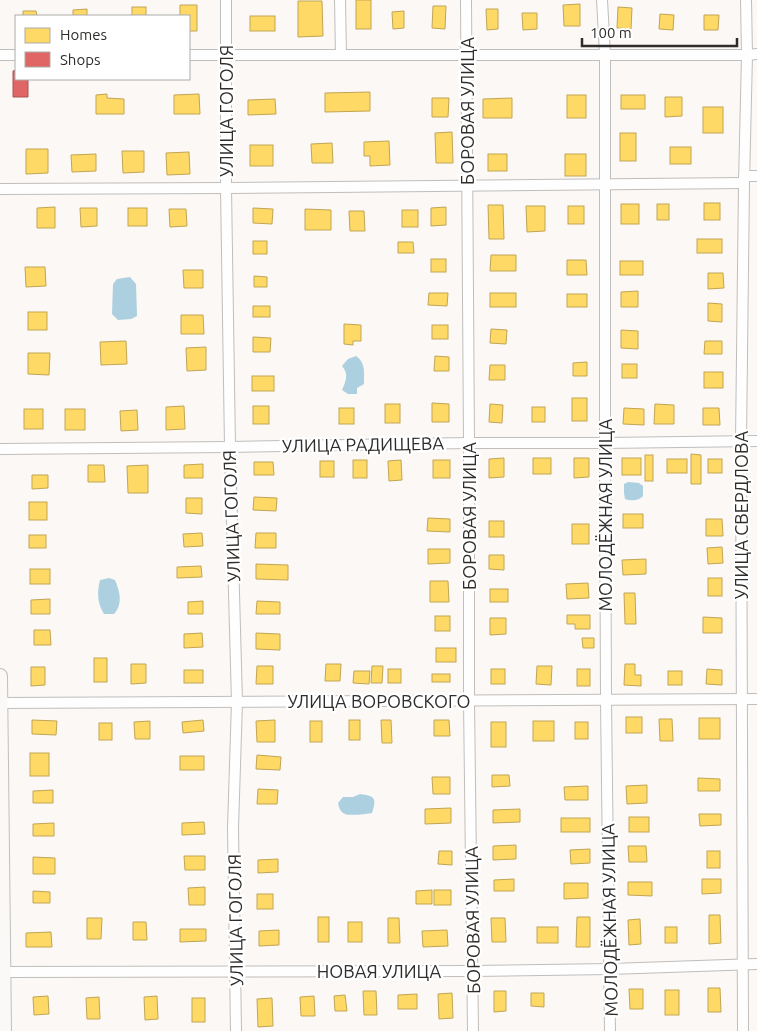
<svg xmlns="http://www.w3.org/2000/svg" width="757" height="1031" font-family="Ubuntu,sans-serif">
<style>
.water{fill:#acd0e0}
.homes{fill:#ffd966;stroke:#c1a554}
.shops{fill:#e06666;stroke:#ab5554}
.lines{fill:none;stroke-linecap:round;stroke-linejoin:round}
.street-casing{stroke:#c0bebc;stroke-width:12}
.secondary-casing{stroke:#c0bebc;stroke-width:16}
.street{stroke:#fefefe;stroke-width:10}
.secondary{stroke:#fbf9f8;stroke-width:14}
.labels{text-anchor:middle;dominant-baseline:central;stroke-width:5;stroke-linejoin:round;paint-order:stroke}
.street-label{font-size:18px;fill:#2f2d2b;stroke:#fff}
</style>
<rect width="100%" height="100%" fill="#fbf8f5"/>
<g class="water">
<path d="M 130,277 L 136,284 L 137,316 L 131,319 L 118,320 L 112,314 L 113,284 L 117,279 Z"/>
<path d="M 356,356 C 366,363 364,373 364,384 L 357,388 L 357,394 L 348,394 L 342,390 C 346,381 349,374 342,366 L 348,359 Z"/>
<path d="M 628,482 L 639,483 L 643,486 L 643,496 C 639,501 631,501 625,499 L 624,493 L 624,484 Z"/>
<path d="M 109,578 L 115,580 C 120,592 123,604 114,614 L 104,614 C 97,603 97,592 100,580 Z"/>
<path d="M 360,794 C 375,796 377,798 372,813 C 366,814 350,816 345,814 C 340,812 339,807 338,803 L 343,797 L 353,797 Z"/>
</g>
<g class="homes">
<rect x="356" y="0" width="15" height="29"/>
<path d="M 298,1 L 322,1 L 323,36 L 298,37 Z"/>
<path d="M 580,4 L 580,26 L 564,26 L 563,5 Z"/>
<path d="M 180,5 L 197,5 L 197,31 L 189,31 L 189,16 L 180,16 Z"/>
<path d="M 433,6 L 446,6 L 445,29 L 432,28 Z"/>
<rect x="132" y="7" width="14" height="9"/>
<path d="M 618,7 L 632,8 L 631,29 L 617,28 Z"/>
<path d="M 87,9 L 87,16 L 73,16 L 73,10 Z"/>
<path d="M 486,9 L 498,9 L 498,29 L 487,30 Z"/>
<path d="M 23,11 L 36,11 L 37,16 L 23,16 Z"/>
<path d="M 404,11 L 404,28 L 393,29 L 392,12 Z"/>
<path d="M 522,13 L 537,13 L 537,29 L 523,30 Z"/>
<path d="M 660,14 L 674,15 L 673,30 L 659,29 Z"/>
<path d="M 704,15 L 719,15 L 718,30 L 704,30 Z"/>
<rect x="250" y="16" width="25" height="15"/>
<path d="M 370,92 L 370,111 L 325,112 L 325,93 Z"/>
<path d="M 107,94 L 107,98 L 124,99 L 124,114 L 96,114 L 96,95 Z"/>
<path d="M 199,94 L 200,114 L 174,114 L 174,95 Z"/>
<rect x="567" y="95" width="19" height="23"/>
<rect x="621" y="95" width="24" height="14"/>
<path d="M 665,97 L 682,97 L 682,116 L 665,117 Z"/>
<path d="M 432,98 L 449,98 L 448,117 L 432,117 Z"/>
<path d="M 512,98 L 512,118 L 483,118 L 483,99 Z"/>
<path d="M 275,99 L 276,114 L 248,115 L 248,100 Z"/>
<rect x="703" y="107" width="20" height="26"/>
<path d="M 452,132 L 453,163 L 436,163 L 435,133 Z"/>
<rect x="620" y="133" width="16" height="28"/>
<path d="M 389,141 L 390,165 L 370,166 L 370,156 L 364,156 L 364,142 Z"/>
<path d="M 332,143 L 333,163 L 312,163 L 311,144 Z"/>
<rect x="250" y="145" width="23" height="21"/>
<rect x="670" y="147" width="21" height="17"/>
<path d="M 26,149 L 48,149 L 48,173 L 26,174 Z"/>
<path d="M 122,151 L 144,151 L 144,172 L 123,173 Z"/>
<path d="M 189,152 L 190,174 L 167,175 L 166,153 Z"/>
<path d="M 96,154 L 96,171 L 72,172 L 71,155 Z"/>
<rect x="488" y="154" width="19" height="17"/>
<rect x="565" y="154" width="21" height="22"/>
<rect x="704" y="203" width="16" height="17"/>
<rect x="621" y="204" width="18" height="20"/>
<rect x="657" y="204" width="12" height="16"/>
<path d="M 488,205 L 503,205 L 504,239 L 489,239 Z"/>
<path d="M 526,206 L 545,206 L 545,231 L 527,232 Z"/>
<rect x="568" y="206" width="16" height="18"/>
<path d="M 55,207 L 55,228 L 37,228 L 37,208 Z"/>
<path d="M 446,207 L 446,225 L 431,226 L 431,208 Z"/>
<path d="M 80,208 L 97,208 L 97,226 L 81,227 Z"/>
<rect x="128" y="208" width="19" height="18"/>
<path d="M 253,208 L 273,209 L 272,224 L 253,223 Z"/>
<path d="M 169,209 L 186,209 L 187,226 L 170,227 Z"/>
<path d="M 305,209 L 331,210 L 331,230 L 305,230 Z"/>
<rect x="402" y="210" width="16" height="17"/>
<path d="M 349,211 L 364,211 L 365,231 L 350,231 Z"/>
<rect x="697" y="239" width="25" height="14"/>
<rect x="253" y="241" width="14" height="13"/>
<path d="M 398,242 L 413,242 L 414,253 L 398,253 Z"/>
<path d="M 491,255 L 516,255 L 516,271 L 490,271 Z"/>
<rect x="431" y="259" width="15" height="13"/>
<path d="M 567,260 L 586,260 L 587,275 L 567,275 Z"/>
<rect x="620" y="261" width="23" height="14"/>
<path d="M 25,267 L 45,267 L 46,286 L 26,287 Z"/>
<path d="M 183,270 L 203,270 L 203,288 L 184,288 Z"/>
<path d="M 708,273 L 723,273 L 724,288 L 708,289 Z"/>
<path d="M 254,276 L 267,277 L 267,287 L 254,287 Z"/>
<path d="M 638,291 L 638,307 L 621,307 L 621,292 Z"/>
<path d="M 429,293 L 448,293 L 447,306 L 428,305 Z"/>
<rect x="490" y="293" width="26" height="14"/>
<rect x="567" y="294" width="20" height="13"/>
<path d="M 708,303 L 722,304 L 722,322 L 708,321 Z"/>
<rect x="253" y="306" width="17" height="11"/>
<rect x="28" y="312" width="19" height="18"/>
<path d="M 181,315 L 203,315 L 204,334 L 181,334 Z"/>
<path d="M 344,324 L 361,325 L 361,341 L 353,341 L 353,345 L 344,344 Z"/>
<rect x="432" y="325" width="16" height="14"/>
<path d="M 491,329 L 507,330 L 506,344 L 490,343 Z"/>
<path d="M 621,330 L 638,331 L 638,349 L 621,348 Z"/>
<path d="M 253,337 L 271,338 L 270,352 L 253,352 Z"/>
<path d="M 126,341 L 127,364 L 101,365 L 100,342 Z"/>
<path d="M 705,341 L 722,341 L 722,354 L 704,354 Z"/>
<path d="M 206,347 L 206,370 L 187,371 L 186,348 Z"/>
<path d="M 28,353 L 50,353 L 49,375 L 28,374 Z"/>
<path d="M 435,356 L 449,357 L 449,371 L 434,371 Z"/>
<path d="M 587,362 L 587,376 L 573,376 L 573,363 Z"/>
<rect x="622" y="364" width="15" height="14"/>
<path d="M 490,365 L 505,365 L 505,380 L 489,380 Z"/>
<rect x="704" y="372" width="19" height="16"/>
<rect x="252" y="376" width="22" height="15"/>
<rect x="572" y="398" width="15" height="23"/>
<path d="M 432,403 L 449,404 L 449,422 L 432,422 Z"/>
<rect x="385" y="404" width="15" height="19"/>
<path d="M 490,404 L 503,405 L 502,423 L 489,422 Z"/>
<path d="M 655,404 L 674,405 L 674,424 L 654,424 Z"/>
<path d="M 184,406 L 185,429 L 166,430 L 166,407 Z"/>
<rect x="253" y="406" width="16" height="18"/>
<rect x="532" y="407" width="13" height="15"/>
<rect x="339" y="408" width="15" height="16"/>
<path d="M 624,408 L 644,409 L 644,425 L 623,424 Z"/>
<path d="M 703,408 L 719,408 L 720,425 L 703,425 Z"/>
<rect x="24" y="409" width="19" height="20"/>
<rect x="65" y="409" width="20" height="21"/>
<path d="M 137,410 L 138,430 L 121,431 L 120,411 Z"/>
<path d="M 691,454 L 701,455 L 701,484 L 691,484 Z"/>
<rect x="645" y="455" width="8" height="26"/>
<path d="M 504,458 L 504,477 L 489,478 L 489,459 Z"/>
<rect x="533" y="458" width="18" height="16"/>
<path d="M 574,458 L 589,458 L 589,477 L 574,478 Z"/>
<rect x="622" y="458" width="19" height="17"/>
<rect x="667" y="459" width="20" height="14"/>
<rect x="708" y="459" width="14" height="14"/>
<rect x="353" y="460" width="14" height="18"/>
<path d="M 401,460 L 402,480 L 389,481 L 388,461 Z"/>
<rect x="433" y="460" width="17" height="18"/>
<rect x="320" y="461" width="14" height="16"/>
<path d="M 254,462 L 273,462 L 274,475 L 254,475 Z"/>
<path d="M 203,464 L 203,478 L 184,478 L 184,465 Z"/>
<path d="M 88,465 L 104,465 L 105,482 L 88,482 Z"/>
<path d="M 148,465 L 148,493 L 128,493 L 127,466 Z"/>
<path d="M 32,475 L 48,475 L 48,488 L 32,489 Z"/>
<path d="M 254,497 L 277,498 L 276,511 L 253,510 Z"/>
<path d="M 186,498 L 202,498 L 202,514 L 186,513 Z"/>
<rect x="29" y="502" width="18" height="18"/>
<rect x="623" y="514" width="20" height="14"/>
<path d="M 428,518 L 450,519 L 450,532 L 427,531 Z"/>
<path d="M 706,519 L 722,519 L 723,536 L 706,536 Z"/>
<rect x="489" y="521" width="15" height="16"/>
<rect x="572" y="524" width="17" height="20"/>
<path d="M 202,533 L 203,546 L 184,547 L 183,534 Z"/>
<path d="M 256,533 L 276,533 L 276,548 L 255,548 Z"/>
<rect x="29" y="535" width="17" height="13"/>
<path d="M 722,547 L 723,563 L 708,564 L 707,548 Z"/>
<path d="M 428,549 L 450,549 L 450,563 L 428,564 Z"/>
<path d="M 489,555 L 504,555 L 504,570 L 489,569 Z"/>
<path d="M 646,559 L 646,574 L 623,575 L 622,560 Z"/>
<path d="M 256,564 L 288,565 L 288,580 L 256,579 Z"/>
<path d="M 201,566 L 202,577 L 177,578 L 177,567 Z"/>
<rect x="30" y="569" width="20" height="15"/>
<rect x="708" y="578" width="14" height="18"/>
<path d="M 430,581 L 448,581 L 449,602 L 430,602 Z"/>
<path d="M 588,583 L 589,598 L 567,599 L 566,584 Z"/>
<rect x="490" y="589" width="18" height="13"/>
<path d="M 624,593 L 635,593 L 636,624 L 625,624 Z"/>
<path d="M 50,599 L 50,614 L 31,614 L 31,600 Z"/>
<path d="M 203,601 L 203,614 L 188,614 L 188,602 Z"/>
<path d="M 257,601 L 280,602 L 280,614 L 256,614 Z"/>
<path d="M 567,615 L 590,615 L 590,629 L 575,629 L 575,624 L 567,624 Z"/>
<rect x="435" y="616" width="15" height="15"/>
<path d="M 703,617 L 722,618 L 722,633 L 703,633 Z"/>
<path d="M 490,618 L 506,618 L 506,634 L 490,635 Z"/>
<path d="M 34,630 L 50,630 L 51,645 L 34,645 Z"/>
<path d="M 202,633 L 203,647 L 184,648 L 184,634 Z"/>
<path d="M 256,633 L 280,634 L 280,650 L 256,649 Z"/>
<path d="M 582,638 L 594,638 L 594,648 L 583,648 Z"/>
<rect x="436" y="648" width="20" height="14"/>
<rect x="94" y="658" width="13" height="24"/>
<path d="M 131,664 L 146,664 L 146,683 L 131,684 Z"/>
<path d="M 326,664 L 341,664 L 340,681 L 325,681 Z"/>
<path d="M 625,664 L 635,664 L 635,675 L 641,675 L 641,686 L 624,685 Z"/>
<path d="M 257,666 L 273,666 L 273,684 L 256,684 Z"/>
<path d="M 372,666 L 383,666 L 382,683 L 371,683 Z"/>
<path d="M 537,666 L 552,666 L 551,685 L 536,684 Z"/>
<path d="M 31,667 L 45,667 L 45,685 L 31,686 Z"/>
<rect x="388" y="669" width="13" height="14"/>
<rect x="491" y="669" width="14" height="15"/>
<rect x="577" y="669" width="13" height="17"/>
<path d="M 707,669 L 722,670 L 722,685 L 706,684 Z"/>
<rect x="184" y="670" width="19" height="13"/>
<path d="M 354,671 L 370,671 L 369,684 L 353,683 Z"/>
<rect x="668" y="671" width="14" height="14"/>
<rect x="432" y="674" width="18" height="8"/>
<rect x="626" y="717" width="16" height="16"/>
<rect x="699" y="718" width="21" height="21"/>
<path d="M 659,719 L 672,719 L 673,741 L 660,741 Z"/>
<path d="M 32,720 L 57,721 L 56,735 L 32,734 Z"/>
<path d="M 203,720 L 204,731 L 183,733 L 182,722 Z"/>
<path d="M 275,720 L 275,742 L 257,742 L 256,721 Z"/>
<rect x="349" y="720" width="11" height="20"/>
<path d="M 381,720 L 391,720 L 392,743 L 382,743 Z"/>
<path d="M 434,720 L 449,720 L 450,736 L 434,736 Z"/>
<path d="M 150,721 L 150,739 L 135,739 L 134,722 Z"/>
<rect x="310" y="721" width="12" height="21"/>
<rect x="533" y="721" width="21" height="20"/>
<rect x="491" y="722" width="15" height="25"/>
<rect x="575" y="722" width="13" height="17"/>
<rect x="99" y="723" width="13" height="17"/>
<rect x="30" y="753" width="19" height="23"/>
<path d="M 257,755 L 281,757 L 280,770 L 256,769 Z"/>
<rect x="180" y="756" width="24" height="14"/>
<path d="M 492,775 L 509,775 L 510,786 L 492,787 Z"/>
<path d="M 432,777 L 450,777 L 450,794 L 433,794 Z"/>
<path d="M 698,778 L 720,779 L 720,791 L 698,791 Z"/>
<path d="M 647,785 L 647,803 L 627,804 L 626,786 Z"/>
<path d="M 588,786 L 588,800 L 565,800 L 564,787 Z"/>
<path d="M 258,789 L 278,790 L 277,804 L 257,804 Z"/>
<path d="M 53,790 L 53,803 L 33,803 L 33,791 Z"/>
<path d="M 451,808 L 451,823 L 425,824 L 425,809 Z"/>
<path d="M 520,809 L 520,822 L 493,823 L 493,810 Z"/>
<path d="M 699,814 L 721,814 L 721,825 L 700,826 Z"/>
<rect x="629" y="817" width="20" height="15"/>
<rect x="561" y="818" width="29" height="14"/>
<path d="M 204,822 L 205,834 L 182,835 L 182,823 Z"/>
<path d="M 54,823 L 54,836 L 33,836 L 33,824 Z"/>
<path d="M 516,845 L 516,859 L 493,860 L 493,846 Z"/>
<path d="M 628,846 L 646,846 L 647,862 L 629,862 Z"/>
<path d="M 590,849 L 590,863 L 571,864 L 570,850 Z"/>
<path d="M 439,851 L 452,851 L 452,865 L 438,864 Z"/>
<rect x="707" y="851" width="13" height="17"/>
<path d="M 184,856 L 205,856 L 205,870 L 185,870 Z"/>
<path d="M 33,857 L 55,858 L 55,874 L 33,874 Z"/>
<path d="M 278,859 L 278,872 L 258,873 L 258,860 Z"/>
<path d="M 514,879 L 514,891 L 494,891 L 494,880 Z"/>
<path d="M 702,879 L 721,879 L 721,893 L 702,894 Z"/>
<path d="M 628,882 L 652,882 L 652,896 L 628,895 Z"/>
<path d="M 564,883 L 588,883 L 588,898 L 564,899 Z"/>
<path d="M 205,887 L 205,905 L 189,905 L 188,888 Z"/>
<path d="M 432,890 L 432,904 L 416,904 L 416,891 Z"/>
<rect x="434" y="890" width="17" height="15"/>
<path d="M 33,891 L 50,892 L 50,903 L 33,903 Z"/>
<rect x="257" y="894" width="16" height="15"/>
<path d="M 709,915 L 720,915 L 721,943 L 709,944 Z"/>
<rect x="318" y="917" width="11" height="25"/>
<path d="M 577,917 L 590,917 L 590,947 L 576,947 Z"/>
<path d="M 87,918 L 102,918 L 101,939 L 87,939 Z"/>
<path d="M 388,918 L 399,918 L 400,943 L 388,943 Z"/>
<path d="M 491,918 L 505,918 L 506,942 L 492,942 Z"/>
<path d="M 640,919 L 641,944 L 629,945 L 628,920 Z"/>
<path d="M 133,922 L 146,922 L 147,940 L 133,940 Z"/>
<rect x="348" y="922" width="14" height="20"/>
<rect x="537" y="927" width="21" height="16"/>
<rect x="665" y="927" width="12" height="16"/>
<path d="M 180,929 L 206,929 L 206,941 L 180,942 Z"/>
<path d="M 279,930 L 279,945 L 259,946 L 259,931 Z"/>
<path d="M 447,930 L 448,946 L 423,947 L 422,931 Z"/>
<path d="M 51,932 L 52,947 L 26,947 L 26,933 Z"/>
<path d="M 708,988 L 720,988 L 721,1012 L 708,1012 Z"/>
<path d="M 629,989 L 643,989 L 643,1009 L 630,1009 Z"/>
<rect x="665" y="990" width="14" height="25"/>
<path d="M 363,991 L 376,991 L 377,1015 L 364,1015 Z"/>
<path d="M 494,991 L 506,991 L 506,1011 L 494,1012 Z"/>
<path d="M 452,993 L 453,1018 L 439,1019 L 438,994 Z"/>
<path d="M 531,993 L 544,993 L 544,1007 L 531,1006 Z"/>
<path d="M 417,994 L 417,1009 L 398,1009 L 398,995 Z"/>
<path d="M 345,995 L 347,1011 L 335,1011 L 334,996 Z"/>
<path d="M 48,996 L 49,1014 L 34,1015 L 33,997 Z"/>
<path d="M 157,996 L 158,1019 L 145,1020 L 144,997 Z"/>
<path d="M 314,996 L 315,1016 L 301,1016 L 300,997 Z"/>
<path d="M 99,997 L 100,1019 L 87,1019 L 86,998 Z"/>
<rect x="192" y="998" width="13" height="24"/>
<path d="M 272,998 L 273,1026 L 258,1027 L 257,999 Z"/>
</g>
<path class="shops" d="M 16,70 L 16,79 L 28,79 L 28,97 L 13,97 L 13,71 Z"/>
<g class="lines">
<defs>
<g id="street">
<path d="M 226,0 L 226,188 L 230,447 L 237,702 L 233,828 L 236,1031"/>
<path d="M 340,0 L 341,55"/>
<path d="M 466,0 L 469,443 L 469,700 L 473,1031"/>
<path d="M 602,0 L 605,54 L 605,443 L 606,700 L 610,1031"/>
<path d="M 0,55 L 16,55"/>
<path d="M 189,55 L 747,55 L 757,54"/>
<path d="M 744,176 L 757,176"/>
<path d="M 0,189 L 226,188 L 744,183"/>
<path d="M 0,449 L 230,447 L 469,443 L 605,443 L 757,441"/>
<path d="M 0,703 L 757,699"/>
<path d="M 2,972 L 473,971 L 610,969 L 757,964"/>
<path d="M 743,1031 L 741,441 L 744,183 L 747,55 L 746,0"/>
</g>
<path id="secondary" d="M 0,676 L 4,1031"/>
</defs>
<use href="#street" class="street-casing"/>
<use href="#secondary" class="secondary-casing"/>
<use href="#street" class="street"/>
<use href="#secondary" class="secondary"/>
</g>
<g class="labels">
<g class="street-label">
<text transform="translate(226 111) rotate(-90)">УЛИЦА ГОГОЛЯ</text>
<text transform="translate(467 111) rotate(-90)">БОРОВАЯ УЛИЦА</text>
<text transform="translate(363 444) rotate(-1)">УЛИЦА РАДИЩЕВА</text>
<text transform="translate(605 515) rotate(-90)">МОЛОДЁЖНАЯ УЛИЦА</text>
<text transform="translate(741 515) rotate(-90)">УЛИЦА СВЕРДЛОВА</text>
<text transform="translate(231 516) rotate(-92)">УЛИЦА ГОГОЛЯ</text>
<text transform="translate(469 516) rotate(-90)">БОРОВАЯ УЛИЦА</text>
<text x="379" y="701">УЛИЦА ВОРОВСКОГО</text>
<text transform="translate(235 920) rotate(-91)">УЛИЦА ГОГОЛЯ</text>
<text transform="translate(472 920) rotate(-91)">БОРОВАЯ УЛИЦА</text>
<text transform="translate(609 920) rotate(-91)">МОЛОДЁЖНАЯ УЛИЦА</text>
<text x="379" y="971">НОВАЯ УЛИЦА</text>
</g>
</g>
<rect x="15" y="15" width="175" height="65" fill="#ffffff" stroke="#acabaa"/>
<rect x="25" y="28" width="25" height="15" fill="#ffd966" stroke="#acabaa"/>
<text x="60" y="40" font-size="15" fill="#2f2d2b">Homes</text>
<rect x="25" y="52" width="25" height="15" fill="#e06666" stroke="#acabaa"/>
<text x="60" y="65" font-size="15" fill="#2f2d2b">Shops</text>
<path d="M582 38v8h155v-8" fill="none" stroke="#2f2d2b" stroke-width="2.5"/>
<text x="590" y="38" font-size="15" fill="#2f2d2b" stroke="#ffffff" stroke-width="4" paint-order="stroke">100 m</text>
</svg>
